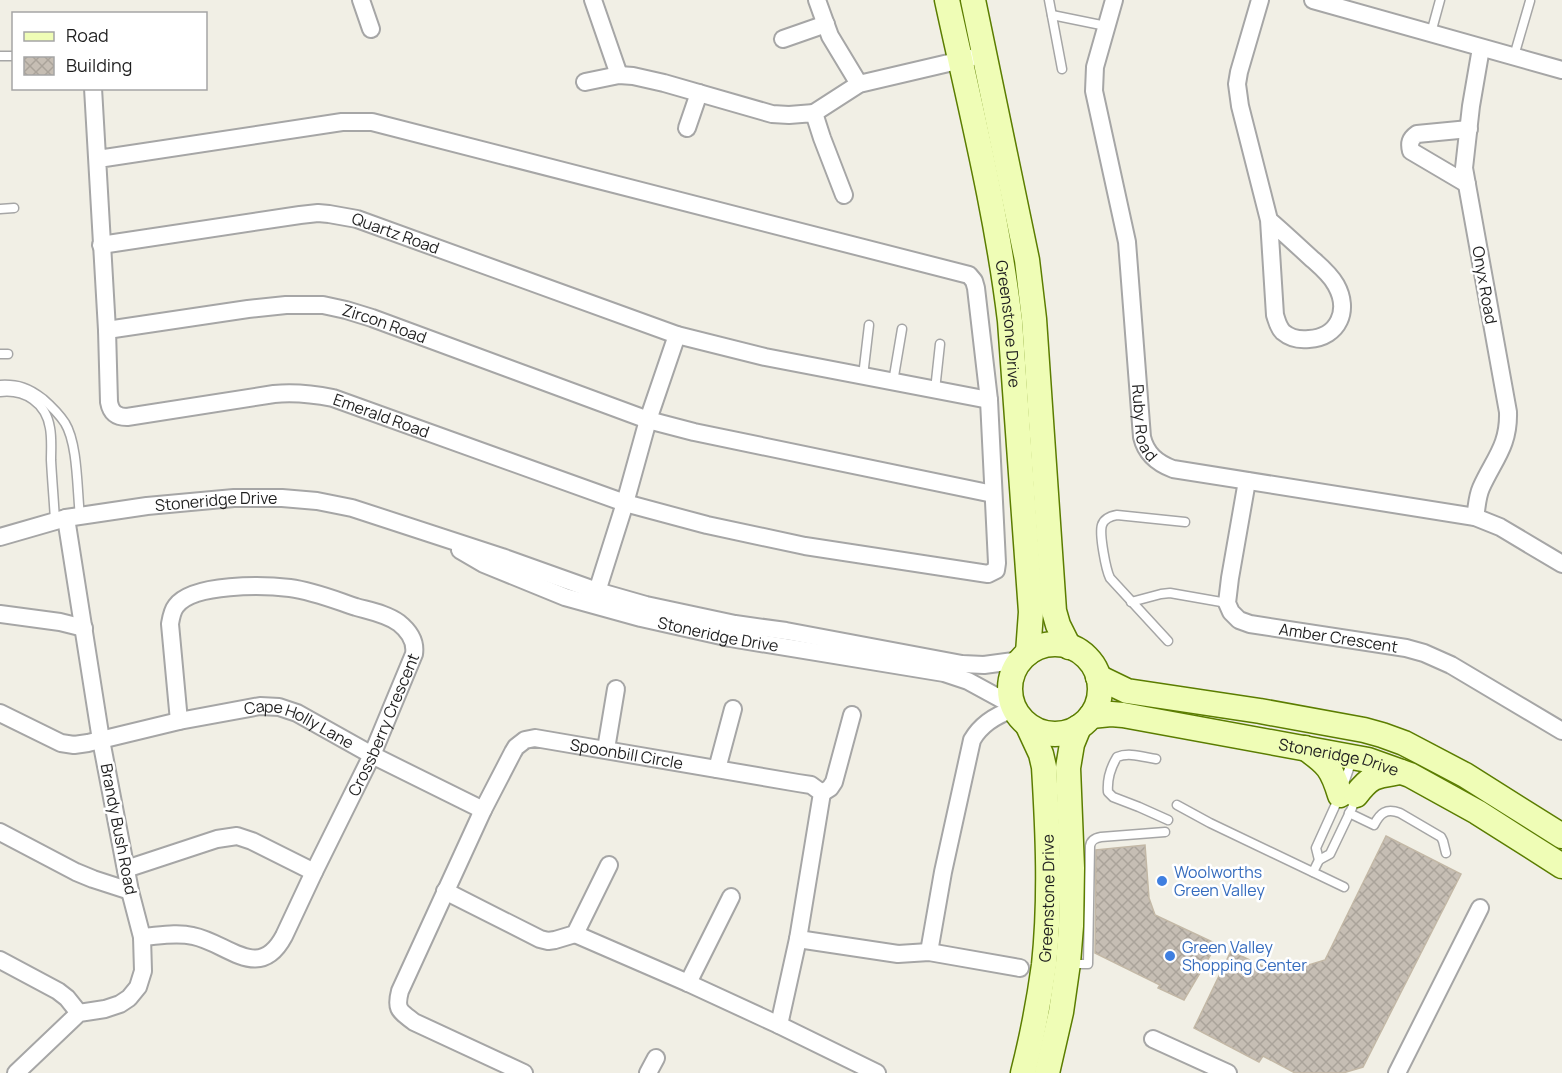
<svg xmlns="http://www.w3.org/2000/svg" width="1562" height="1073" font-family="Manrope,sans-serif">
<style>
.building{fill:url(#building-cross-hatch);stroke:#c3b8a6;stroke-width:1.5}
.lines{fill:none;stroke-linecap:round;stroke-linejoin:round}
.lane-casing{stroke:#a6a6a6;stroke-width:11}
.street-casing{stroke:#a6a6a6;stroke-width:20}
.secondary-casing{stroke:#5b7d00;stroke-width:27}
.lane{stroke:#fff;stroke-width:8}
.street{stroke:#fff;stroke-width:16}
.secondary{stroke:#effdb6;stroke-width:24}
.shop-dot{fill:#3f7fe0;stroke:#fff;stroke-width:2}
.labels{text-anchor:middle;dominant-baseline:central;stroke-width:5;stroke-linejoin:round;paint-order:stroke}
.street-label{font-size:16px;fill:#1f1f1f;stroke:#fff}
.shop-label{font-size:16px;fill:#366cbe;stroke:#fff;text-anchor:start}
</style>
<defs>
<pattern id="building-cross-hatch" width="8" height="8" patternUnits="userSpaceOnUse" patternTransform="scale(1.5)"><rect width="8" height="8" fill="#c6beb4"/><path d="M0 0l8 8M0 8l8-8" fill="none" stroke="#aaa39a"/></pattern>
</defs>
<rect width="100%" height="100%" fill="#f1efe5"/>
<g class="building">
<path d="M 1386,836 L 1461,874 L 1363,1067 L 1343,1073 L 1295,1073 L 1263,1056 L 1259,1062 L 1194,1028 L 1231,951 L 1279,974 L 1325,960 Z"/>
<path d="M 1145,845 L 1149,898 L 1155,915 L 1217,944 L 1184,1000 L 1158,988 L 1160,985 L 1095,953 L 1096,850 Z"/>
</g>
<g class="lines">
<defs>
<g id="lane">
<path d="M 1049,0 L 1062,69"/>
<path d="M 1052,15 L 1106,26"/>
<path d="M 1431,33 L 1440,0"/>
<path d="M 0,56 L 14,56"/>
<path d="M 1514,56 L 1530,1"/>
<path d="M 0,209 L 14,208"/>
<path d="M 0,354 L 8,354"/>
<path d="M 863,376 L 869,325"/>
<path d="M 893,382 L 902,329"/>
<path d="M 0,385 C 18,384 29,388 43,399 C 51,406 59,414 65,423 C 78,444 77,491 80,516"/>
<path d="M 935,390 L 940,344"/>
<path d="M 0,392 C 25,389 46,403 50,428 C 52,439 51,450 51,460 C 52,480 54,501 55,521"/>
<path d="M 1131,602 L 1161,594 L 1170,593 L 1227,603"/>
<path d="M 1168,641 L 1110,578 C 1106,570 1099,534 1102,525 C 1104,519 1111,516 1117,515 L 1185,522"/>
<path d="M 1156,759 C 1143,757 1129,752 1117,757 C 1111,767 1107,780 1108,792 L 1113,797 L 1139,807 L 1168,820"/>
<path d="M 1177,805 L 1210,823 L 1344,887"/>
<path d="M 1349,813 L 1374,825 C 1380,813 1386,808 1400,813 L 1441,837 L 1443,841 L 1446,853"/>
<path d="M 1319,860 L 1316,848 L 1340,795 L 1352,760"/>
<path d="M 1313,872 L 1319,860 L 1330,854 L 1352,808 L 1356,797"/>
<path d="M 1071,964 L 1088,964 L 1090,846 C 1091,840 1095,838 1101,837 L 1165,832"/>
</g>
<g id="street">
<path d="M 361,0 L 371,29"/>
<path d="M 593,0 L 619,75"/>
<path d="M 817,0 L 830,36 L 859,84"/>
<path id="s1" d="M 1114,0 L 1095,67 L 1094,91 L 1127,242 L 1142,437 C 1146,454 1157,463 1173,469 L 1475,517 L 1500,527 L 1562,564"/>
<path d="M 1260,0 L 1239,72 L 1237,84 L 1240,106 L 1269,220 L 1275,315 C 1277,321 1278,327 1283,332 C 1290,338 1300,340 1309,339 C 1339,337 1350,310 1336,285 C 1330,274 1320,266 1311,258 C 1297,245 1283,232 1269,220"/>
<path d="M 1313,0 L 1562,70"/>
<path d="M 783,39 L 826,24"/>
<path d="M 585,82 L 619,75 L 633,76 L 664,83 L 772,114 L 789,115 L 814,113 L 822,138 L 844,195"/>
<path id="s2" d="M 93,88 L 107,330 L 109,402 C 111,413 117,417 127,417 L 274,394 C 294,392 313,394 333,398 L 625,503 L 707,525 L 805,546 L 988,574 L 996,570 L 997,563 L 989,400 L 976,288 L 974,281 L 969,275 L 372,122 L 342,122 L 98,159"/>
<path d="M 814,113 L 859,84 L 970,58"/>
<path d="M 687,128 L 699,93"/>
<path d="M 1467,184 L 1411,151 C 1409,143 1410,139 1417,134 L 1469,129"/>
<path id="s3" d="M 101,245 L 300,215 L 318,213 L 329,214 L 357,219 L 677,335 L 765,357 L 989,400"/>
<path id="s4" d="M 107,330 L 248,309 L 286,305 L 323,305 L 346,310 L 372,318 L 648,420 L 694,432 L 993,494"/>
<path id="s5" d="M 1247,481 L 1230,578 L 1227,603 L 1231,612 L 1239,620 L 1250,624 L 1406,648 L 1424,653 L 1451,665 L 1562,731"/>
<path d="M 1475,517 C 1477,507 1477,497 1481,488 C 1494,459 1509,446 1508,412 L 1464,168 L 1471,106 L 1481,48"/>
<path id="s6" d="M 0,537 L 66,518 L 147,506 L 234,498 L 282,498 L 317,501 L 352,508 L 502,557 L 597,591 L 646,605 L 735,624 L 786,631 L 962,664 L 984,665 L 1021,660"/>
<path id="s7" d="M 460,550 L 484,564 L 565,597 L 641,618 L 730,638 L 944,673 L 968,681 L 1012,705"/>
<path d="M 594,601 L 625,503 L 648,420 L 677,335"/>
<path d="M 0,614 L 60,622 L 84,628"/>
<path id="s8" d="M 0,713 L 61,743 L 74,745 L 88,743 L 179,721 L 260,706 L 279,707 L 297,713 L 372,755 L 483,810"/>
<path d="M 606,749 L 616,689"/>
<path d="M 717,769 L 733,709"/>
<path d="M 822,793 L 830,788 L 834,782 L 852,715"/>
<path d="M 0,832 L 76,872 L 93,879 L 130,891"/>
<path d="M 126,869 L 217,839 L 237,836 L 252,841 L 314,872"/>
<path d="M 445,891 L 540,939 L 548,941 L 555,940 L 575,934 L 609,865"/>
<path d="M 575,934 L 688,983 L 779,1025 L 877,1073"/>
<path id="s9" d="M 142,937 C 158,936 176,932 193,936 C 228,943 259,983 284,936 L 314,872 L 372,755 L 414,654 C 416,641 409,631 399,623 C 387,614 370,611 356,607 C 335,600 313,591 290,588 C 264,585 193,583 176,606 C 172,611 171,618 170,624 L 179,721"/>
<path d="M 798,939 L 898,954 L 929,952 L 1020,968"/>
<path d="M 929,952 L 943,872 L 972,740 C 981,724 996,715 1014,709"/>
<path d="M 0,960 L 58,991 L 67,998 L 79,1013"/>
<path d="M 688,983 L 731,897"/>
<path d="M 1153,1039 L 1228,1073"/>
<path d="M 16,1073 L 79,1013 L 105,1009 L 120,1004 L 129,998 L 138,987 L 143,971 L 142,937 L 130,891 L 101,740 L 66,518"/>
<path id="s10" d="M 524,1073 L 414,1022 C 400,1011 395,1010 400,991 L 483,810 L 513,752 L 516,747 L 525,740 L 535,738 L 798,783 L 811,785 L 822,793 L 798,939 L 779,1025"/>
<path d="M 648,1073 L 656,1058"/>
<path d="M 1397,1073 L 1480,908"/>
</g>
<g id="secondary">
<path id="s11" d="M 947,0 C 970,106 997,213 1010,321 L 1031,612 L 1028,653"/>
<path d="M 973,0 L 1027,260 L 1034,319 L 1054,611 L 1058,625 L 1069,647"/>
<circle cx="1055" cy="689" r="45"/>
<path d="M 1098,677 L 1127,691 L 1260,711 L 1364,730 L 1382,735 L 1404,743 L 1465,775 L 1562,836"/>
<path id="s12" d="M 1091,716 L 1111,714 L 1123,715 L 1368,760 L 1410,775 L 1477,812 L 1562,866"/>
<path d="M 1305,748 C 1328,764 1332,769 1340,795"/>
<path d="M 1356,795 C 1372,774 1377,776 1401,772"/>
<path id="s13" d="M 1023,1073 C 1032,1038 1039,1001 1044,965 C 1051,899 1048,832 1044,767 L 1041,754 L 1028,726"/>
<path d="M 1047,1073 L 1061,1012 L 1068,963 L 1071,926 L 1072,868 L 1068,768 L 1072,744 L 1079,727"/>
</g>
</defs>
<use href="#lane" class="lane-casing"/>
<use href="#street" class="street-casing"/>
<use href="#secondary" class="secondary-casing"/>
<use href="#lane" class="lane"/>
<use href="#street" class="street"/>
<use href="#secondary" class="secondary"/>
</g>
<g class="shop-dot">
<circle cx="1162" cy="881" r="6"/>
<circle cx="1170" cy="956" r="6"/>
</g>
<g class="labels">
<g class="street-label">
<text stroke="none"><textPath href="#s3" startOffset="300">Quartz Road</textPath></text>
<text transform="translate(1485 285) rotate(80)">Onyx Road</text>
<text stroke="none"><textPath href="#s4" startOffset="282">Zircon Road</textPath></text>
<text stroke="none"><textPath href="#s11" startOffset="330">Greenstone Drive</textPath></text>
<text stroke="none"><textPath href="#s2" startOffset="600">Emerald Road</textPath></text>
<text stroke="none"><textPath href="#s1" startOffset="430">Ruby Road</textPath></text>
<text stroke="none"><textPath href="#s6" startOffset="220">Stoneridge Drive</textPath></text>
<text stroke="none"><textPath href="#s7" startOffset="273">Stoneridge Drive</textPath></text>
<text stroke="none"><textPath href="#s5" startOffset="246">Amber Crescent</textPath></text>
<text stroke="none"><textPath href="#s9" startOffset="390">Crossberry Crescent</textPath></text>
<text stroke="none"><textPath href="#s8" startOffset="314">Cape Holly Lane</textPath></text>
<text stroke="none"><textPath href="#s10" startOffset="544">Spoonbill Circle</textPath></text>
<text stroke="none"><textPath href="#s12" startOffset="252">Stoneridge Drive</textPath></text>
<text transform="translate(119 829) rotate(79)">Brandy Bush Road</text>
<text stroke="none"><textPath href="#s13" startOffset="177">Greenstone Drive</textPath></text>
</g>
<g class="shop-label">
<text x="1174" y="872">Woolworths<tspan x="1174" dy="18">Green Valley</tspan></text>
<text x="1182" y="947">Green Valley<tspan x="1182" dy="18">Shopping Center</tspan></text>
</g>
</g>
<rect x="12" y="12" width="195" height="78" fill="#ffffff" stroke="#a5a5a5" stroke-width="1.5"/>
<rect x="24" y="32" width="30" height="9" fill="#effdb6" stroke="#a5a5a5" stroke-width="1.5"/>
<text x="66" y="42" font-size="18" fill="#1f1f1f">Road</text>
<rect x="24" y="57" width="30" height="18" fill="url(#building-cross-hatch)" stroke="#a5a5a5" stroke-width="1.5"/>
<text x="66" y="72" font-size="18" fill="#1f1f1f">Building</text>
</svg>
